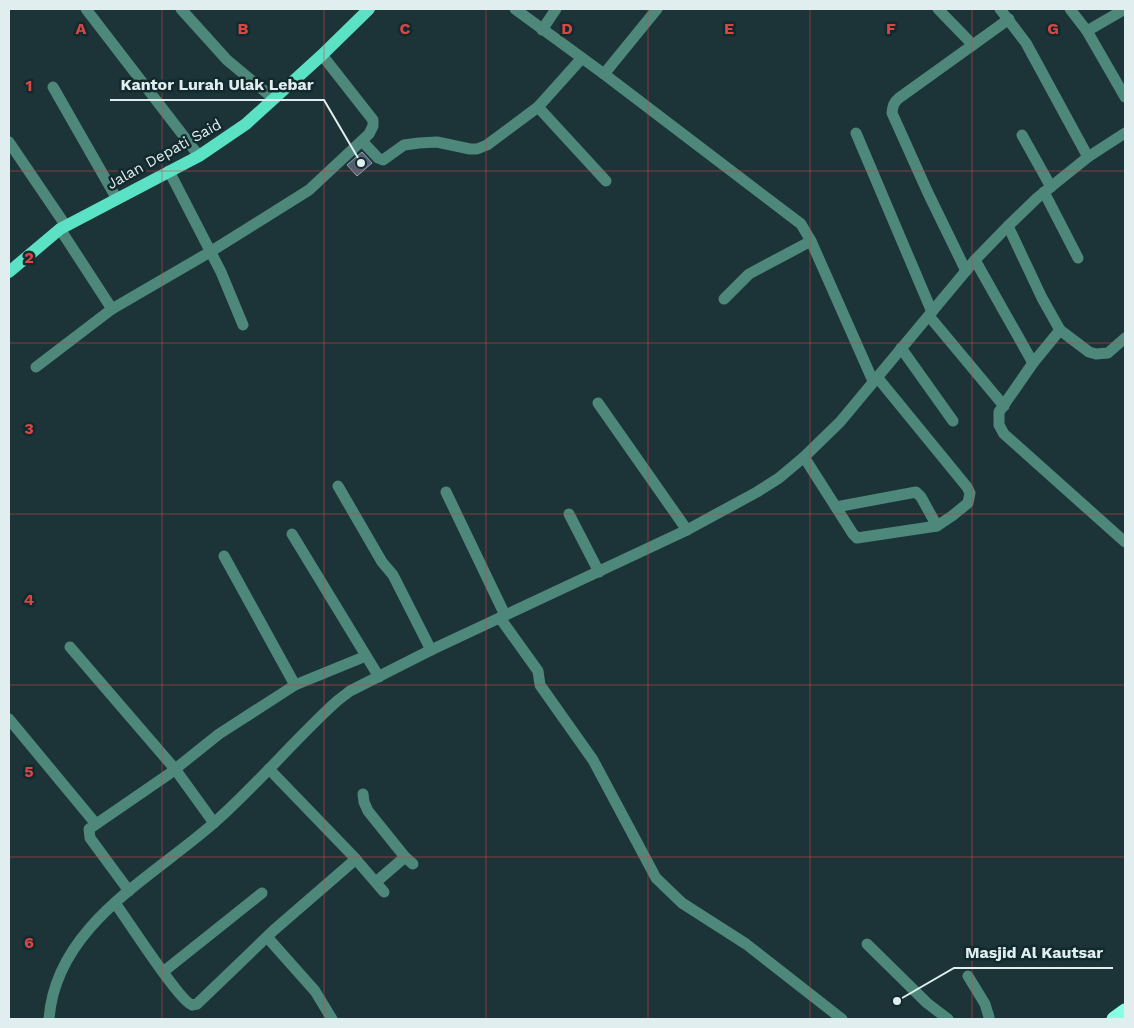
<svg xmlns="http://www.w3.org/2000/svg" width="1134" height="1028" font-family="'Work Sans',sans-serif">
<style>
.building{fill:#50606f;stroke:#91a3b3}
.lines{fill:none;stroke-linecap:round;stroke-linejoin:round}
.minor{stroke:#4d887a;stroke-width:11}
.major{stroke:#5be1c4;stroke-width:12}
.highway{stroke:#86ffe2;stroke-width:15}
.grid{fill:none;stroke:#d84646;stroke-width:1;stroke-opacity:0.55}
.labels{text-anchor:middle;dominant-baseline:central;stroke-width:5;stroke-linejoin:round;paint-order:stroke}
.street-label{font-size:15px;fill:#e0eef0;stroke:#12292e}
.grid-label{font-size:16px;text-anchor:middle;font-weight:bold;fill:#d84646;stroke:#12292e;stroke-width:5;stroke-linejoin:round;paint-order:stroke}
.leader{fill:none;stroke:#e0eef0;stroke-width:2}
.callout-dot{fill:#e0eef0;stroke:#12292e;stroke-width:2}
.callout-label{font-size:16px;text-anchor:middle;font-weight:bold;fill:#e0eef0;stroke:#12292e;stroke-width:5;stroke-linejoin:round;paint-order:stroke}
</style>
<rect width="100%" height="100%" fill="#1c3338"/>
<path class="building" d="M 362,152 L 372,163 L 357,176 L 347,165 Z"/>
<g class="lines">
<g class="minor">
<path d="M 86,9 L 199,156"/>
<path d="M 181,9 L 227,60 L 274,99"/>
<path d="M 515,9 L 604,74 L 801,224 L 811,241 L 873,381"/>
<path d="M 938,9 L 973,45"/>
<path d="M 1000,9 L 1026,43 L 1088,157"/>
<path d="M 1070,9 L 1087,31"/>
<path d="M 1125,9 L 1087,31 L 1125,97"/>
<path d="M 542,30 L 556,9"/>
<path d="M 604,74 L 657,9"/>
<path d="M 53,87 L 117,199"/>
<path d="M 538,107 L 606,181"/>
<path d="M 856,133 L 932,312"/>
<path d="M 1022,135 L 1051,187"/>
<path d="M 362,141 L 378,158 L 383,160 L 404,145 L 419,143 L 437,142 L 470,149 L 477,149 L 487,145 L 538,107 L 582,58"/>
<path d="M 9,142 L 66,226"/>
<path d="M 169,171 L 221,272 L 243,325"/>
<path d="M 1044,192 L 1078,258"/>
<path d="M 1008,226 L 1042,298 L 1060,330 L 1089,352 L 1096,354 L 1108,353 L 1125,338"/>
<path d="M 60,229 L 112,309"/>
<path d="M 975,260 L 1033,363"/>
<path d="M 966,271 L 928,193 L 892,113 C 893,106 893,103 899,98 L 1009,19"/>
<path d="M 724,299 L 749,274 L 811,241"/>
<path d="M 929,316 L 1004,406"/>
<path d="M 1060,330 L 1033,363 L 999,412 L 999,425 L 1004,434 L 1125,542"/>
<path d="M 901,348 L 953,421"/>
<path d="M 36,367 L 112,309 L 210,252 L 309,190 L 369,134 L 373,126 L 373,120 L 322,55"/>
<path d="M 598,403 L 687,530"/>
<path d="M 804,457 L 853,534 L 857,538 L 937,526 L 952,516 L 968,503 L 970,493 L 967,487 L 877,377"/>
<path d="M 338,486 L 382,562 L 393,575 L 431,650"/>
<path d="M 446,492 L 505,615"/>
<path d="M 836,507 L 916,492 L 921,497 L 937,526"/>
<path d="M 569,514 L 599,572"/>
<path d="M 292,534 L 379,677"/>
<path d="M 224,556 L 295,685"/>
<path d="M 500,618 L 538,671 L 540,685 L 593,760 L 656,878 L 682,903 L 746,944 L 842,1019"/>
<path d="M 70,647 L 175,769 L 214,823"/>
<path d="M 9,719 L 96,824"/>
<path d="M 269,769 L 353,856 L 384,892"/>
<path d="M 363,794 L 364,802 L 368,811 L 405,857 L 413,864"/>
<path d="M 376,882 L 405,857"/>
<path d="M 129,891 L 90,838 L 89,829 L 169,774 L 219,734 L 295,685 L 366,656"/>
<path d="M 115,903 C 127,919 179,1001 192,1005 L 197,1004 L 274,930 L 356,859"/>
<path d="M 267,937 L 315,991 L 332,1019"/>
<path d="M 867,944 L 927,1003 L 948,1019"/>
<path d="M 163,972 L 262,893"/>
<path d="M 968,976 L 985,1004 L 989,1017"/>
<path d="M 49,1019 C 56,925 152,878 215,822 C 258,784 295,739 337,701 L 350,691 L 431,650 L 687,530 L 757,492 L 779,478 L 804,457 L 840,422 L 975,260 L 1008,226 L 1037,198 L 1088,157 L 1125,133"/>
</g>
<path class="major" d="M 9,272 L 60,229 L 199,156 L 246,124 L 322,55 L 369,9"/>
<path class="highway" d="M 1114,1019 L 1125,1011"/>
</g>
<path class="grid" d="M 162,9 L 162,1019M 324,9 L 324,1019M 486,9 L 486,1019M 648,9 L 648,1019M 810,9 L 810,1019M 972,9 L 972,1019M 9,171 L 1125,171M 9,343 L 1125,343M 9,514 L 1125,514M 9,685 L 1125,685M 9,857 L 1125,857"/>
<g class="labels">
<g class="street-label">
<text transform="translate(164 154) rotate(-29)">Jalan Depati Said</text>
</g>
</g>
<g class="grid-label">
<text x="81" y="34">A</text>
<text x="243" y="34">B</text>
<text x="405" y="34">C</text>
<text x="567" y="34">D</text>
<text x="729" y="34">E</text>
<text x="891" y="34">F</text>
<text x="1053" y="34">G</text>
<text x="29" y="91">1</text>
<text x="29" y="263">2</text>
<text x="29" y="434">3</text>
<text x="29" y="605">4</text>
<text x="29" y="777">5</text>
<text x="29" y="948">6</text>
</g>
<path class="leader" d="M361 163L324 100H110M897 1001L954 968H1113"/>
<g class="callout-dot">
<circle cx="361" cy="163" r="5"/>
<circle cx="897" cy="1001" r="5"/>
</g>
<g class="callout-label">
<text x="217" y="90">Kantor Lurah Ulak Lebar</text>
<text x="1034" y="958">Masjid Al Kautsar</text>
</g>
<rect width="1134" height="1028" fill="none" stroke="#e0eef0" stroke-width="20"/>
</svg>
